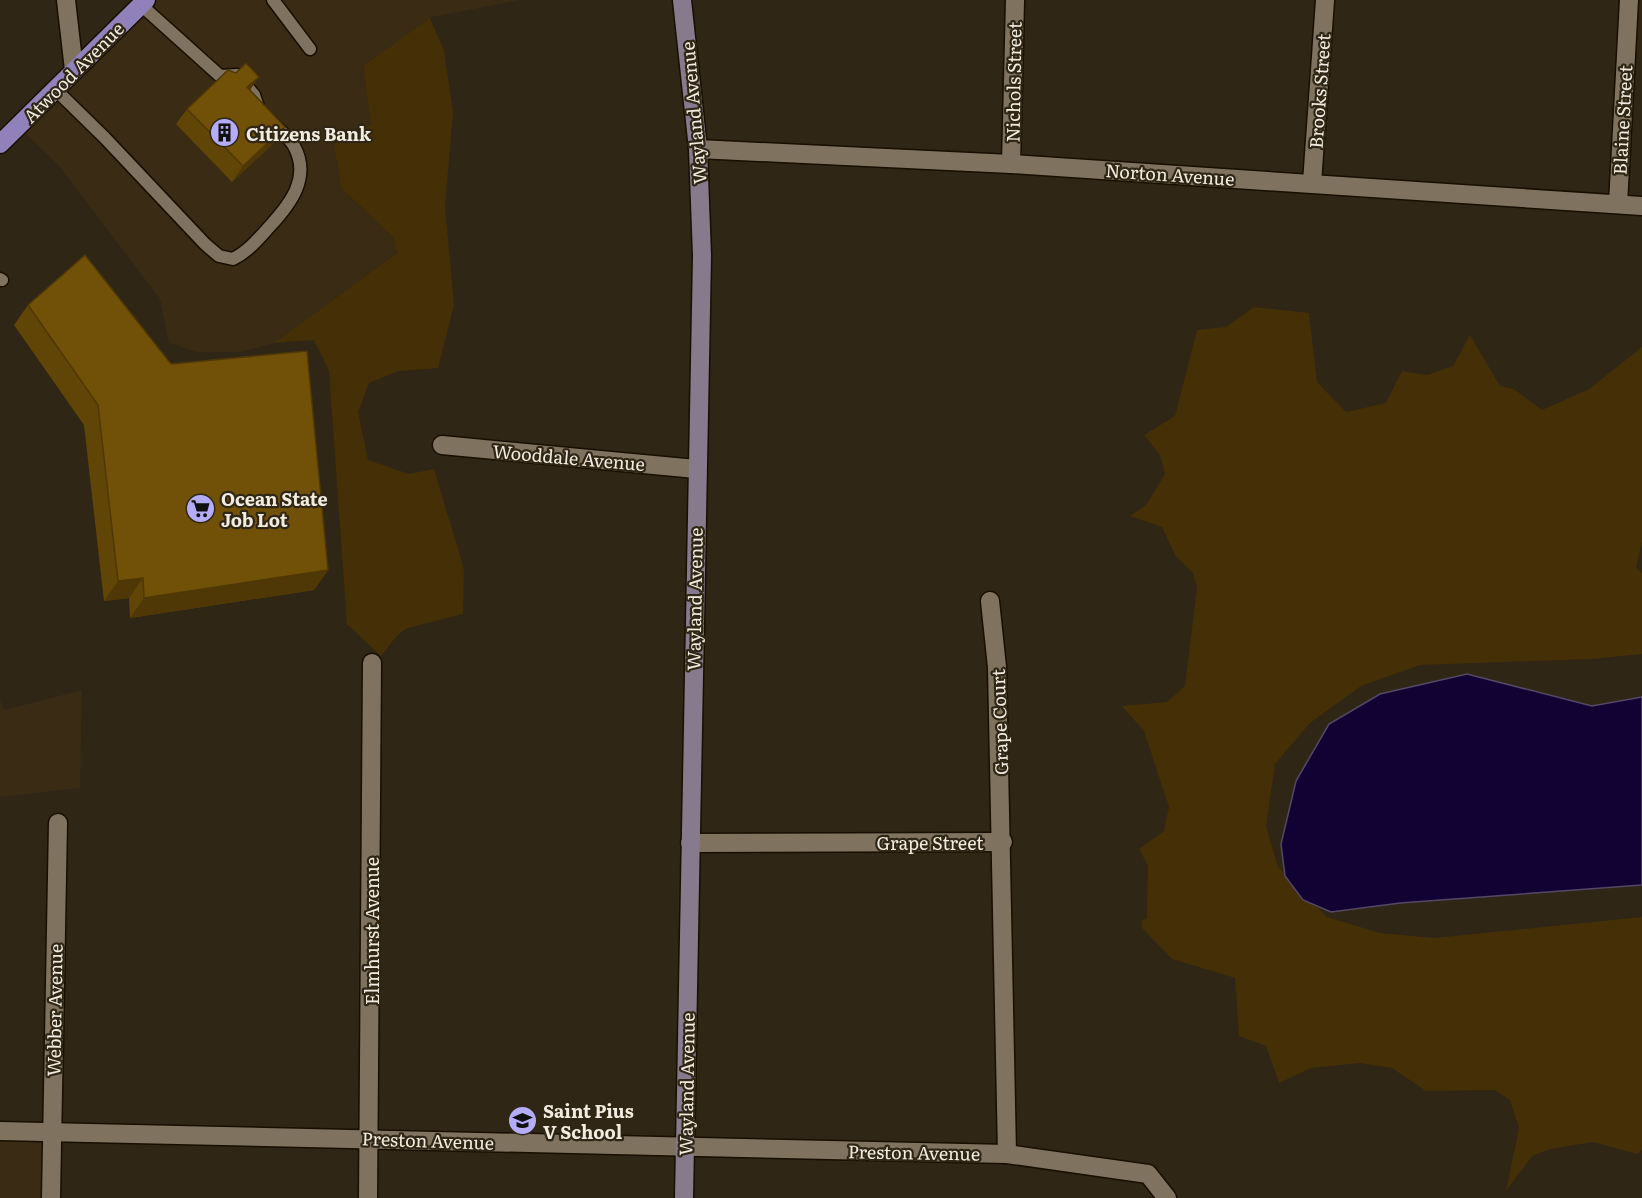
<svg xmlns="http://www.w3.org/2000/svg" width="1642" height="1198" font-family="Literata,serif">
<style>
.built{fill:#392b14}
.green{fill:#442f07}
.water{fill:#120233;stroke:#554867;stroke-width:1.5}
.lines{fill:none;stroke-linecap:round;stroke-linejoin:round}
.service-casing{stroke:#180f01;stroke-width:15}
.minor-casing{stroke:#180f01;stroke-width:21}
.secondary-casing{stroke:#180f01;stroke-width:21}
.primary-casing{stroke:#180f01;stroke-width:21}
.service{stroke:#7f7360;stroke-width:12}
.minor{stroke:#7f7360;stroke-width:18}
.secondary{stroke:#887a8d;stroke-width:18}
.primary{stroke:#9181bb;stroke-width:18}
.wall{fill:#614507}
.shaded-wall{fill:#4f3806}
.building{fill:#715008;stroke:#4f3806;stroke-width:1.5}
.labels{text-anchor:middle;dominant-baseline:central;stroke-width:4.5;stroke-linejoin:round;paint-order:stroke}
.street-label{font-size:18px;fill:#f2ebe0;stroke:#302615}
.poi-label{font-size:18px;font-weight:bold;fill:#f2ebe0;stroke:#302615;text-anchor:start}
</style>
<rect width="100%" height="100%" fill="#302615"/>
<g class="built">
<path d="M 148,0 L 520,0 L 432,17 L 363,66 L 371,125 L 334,144 L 341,188 L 392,236 L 397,253 L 274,343 L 241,352 L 197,352 L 169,343 L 160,299 L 59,166 L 19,127 Z"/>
<path d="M 82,690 L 80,788 L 0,797 L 0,700 L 4,710 Z"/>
<path d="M 0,1132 L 59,1132 L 57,1198 L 0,1198 Z"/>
</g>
<g class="green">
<path d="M 430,18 L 444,51 L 453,112 L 445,206 L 454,305 L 438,368 L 398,371 L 369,383 L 358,412 L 368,460 L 409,474 L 434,469 L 464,569 L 463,614 C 458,615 406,628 404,630 C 395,636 388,648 381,656 L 347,624 L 329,371 L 314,340 L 274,343 L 397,253 L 392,236 L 341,188 L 334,144 L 371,125 L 363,66 Z"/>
<path d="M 1254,307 L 1309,313 L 1317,382 L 1346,412 L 1386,403 L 1402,371 L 1427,375 L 1453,366 L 1470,335 L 1500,386 L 1514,389 L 1542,410 L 1589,389 L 1642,347 L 1642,542 L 1636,567 L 1642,573 L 1642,654 L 1591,659 L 1420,665 L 1361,686 L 1310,723 L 1275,764 L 1266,827 L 1278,867 L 1327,917 L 1380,933 L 1434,938 L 1642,917 L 1642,1150 L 1637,1154 L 1593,1142 L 1550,1149 L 1532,1156 L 1506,1191 L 1519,1128 L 1510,1100 L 1494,1090 L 1426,1091 L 1392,1068 L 1360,1063 L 1311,1068 L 1279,1083 L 1266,1046 L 1239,1036 L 1235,978 L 1172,959 L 1142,928 L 1142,921 L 1147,918 L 1148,866 L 1139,849 L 1164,831 L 1169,807 L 1144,731 L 1122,706 L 1167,702 L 1185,686 L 1197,588 L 1193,573 L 1175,555 L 1162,527 L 1130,516 L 1146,505 L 1165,474 L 1160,455 L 1144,435 L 1175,416 L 1197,330 L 1226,327 Z"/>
</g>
<path class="water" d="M 1467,674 L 1592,706 L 1642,697 L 1642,885 L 1400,903 L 1331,912 L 1303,900 L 1285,876 L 1281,844 L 1296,781 L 1329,724 L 1380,694 Z"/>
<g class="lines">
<defs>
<g id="service">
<path d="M 273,0 L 310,49"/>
<path d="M 141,5 L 220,76 L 237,75 L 254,95 L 258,107"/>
<path d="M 55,89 L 105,138 L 205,244 L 219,256 L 233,259 C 249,251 259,238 271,225 C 291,203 311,177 294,146 C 289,137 278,129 271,122"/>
<path d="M 0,279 L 2,280"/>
</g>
<g id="minor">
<path d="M 66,0 L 74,70"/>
<path d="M 698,149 L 1011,164 L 1642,206"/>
<path d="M 1011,164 L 1015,0"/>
<path d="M 1312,183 L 1325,0"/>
<path d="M 1618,204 L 1629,0"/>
<path d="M 442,445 L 696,469"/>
<path d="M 990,601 L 997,667 L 1007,1154"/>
<path d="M 690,843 L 1003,842"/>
<path d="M 0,1131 L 1007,1154 L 1148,1174 L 1167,1198"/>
<path d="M 51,1198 L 58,823"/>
<path d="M 368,1198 L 372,663"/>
</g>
<path id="secondary" d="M 682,0 L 698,149 L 702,256 L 684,1198"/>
<path id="primary" d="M 0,144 L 146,0"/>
</defs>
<use href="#service" class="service-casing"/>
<use href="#minor" class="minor-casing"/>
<use href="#secondary" class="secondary-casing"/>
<use href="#primary" class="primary-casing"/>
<use href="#service" class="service"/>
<use href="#minor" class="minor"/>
<use href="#secondary" class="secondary"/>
<use href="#primary" class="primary"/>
</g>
<g class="wall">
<path d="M 250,90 L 285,127 L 274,143 L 232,182 L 176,124 L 187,109 Z"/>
<path d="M 28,305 L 328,570 L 314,590 L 130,618 L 129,598 L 104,601 L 84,425 L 14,325 Z"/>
</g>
<g class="shaded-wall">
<path d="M 259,77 L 248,93 L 247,87 Z"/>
<path d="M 285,127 L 274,143 L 232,182 L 243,166 Z"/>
<path d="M 328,570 L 314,590 L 130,618 L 144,598 Z"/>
<path d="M 143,578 L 129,598 L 104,601 L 118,581 Z"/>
</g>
<g class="building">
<path d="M 246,63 L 259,77 L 247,87 L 285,127 L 243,166 L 187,109 L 228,70 L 236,73 Z"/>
<path d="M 85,255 L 171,364 L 307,351 L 328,570 L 144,598 L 143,578 L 118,581 L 98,405 L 28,305 Z"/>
</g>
<defs>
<symbol id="building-disc" viewBox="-11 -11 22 22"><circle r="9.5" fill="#b5acf8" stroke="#302615"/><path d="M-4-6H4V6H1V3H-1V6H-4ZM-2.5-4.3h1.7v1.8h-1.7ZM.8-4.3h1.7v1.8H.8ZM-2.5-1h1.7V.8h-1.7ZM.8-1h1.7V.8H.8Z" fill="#111"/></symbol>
<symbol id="supermarket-disc" viewBox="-11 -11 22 22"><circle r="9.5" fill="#b5acf8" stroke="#302615"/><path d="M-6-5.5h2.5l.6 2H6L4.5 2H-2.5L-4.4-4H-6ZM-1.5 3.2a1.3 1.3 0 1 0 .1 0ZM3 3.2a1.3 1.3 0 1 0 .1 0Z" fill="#111"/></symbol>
<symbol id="school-disc" viewBox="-11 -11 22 22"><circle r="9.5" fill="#b5acf8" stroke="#302615"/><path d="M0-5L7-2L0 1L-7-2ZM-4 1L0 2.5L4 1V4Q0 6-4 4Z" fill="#111"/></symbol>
</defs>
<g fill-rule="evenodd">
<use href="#building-disc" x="208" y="116" width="33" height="33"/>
<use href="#supermarket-disc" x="184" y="492" width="33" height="33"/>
<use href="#school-disc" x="506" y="1104" width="33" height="33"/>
</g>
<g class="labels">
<g class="street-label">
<text transform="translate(73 72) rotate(-45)">Atwood Avenue</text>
<text transform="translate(1013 82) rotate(-89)">Nichols Street</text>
<text transform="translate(1319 91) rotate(-86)">Brooks Street</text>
<text transform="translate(693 113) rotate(-95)">Wayland Avenue</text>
<text transform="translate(1622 120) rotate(-87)">Blaine Street</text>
<text transform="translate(1170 174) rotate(4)">Norton Avenue</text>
<text transform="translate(569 457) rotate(5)">Wooddale Avenue</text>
<text transform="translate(694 599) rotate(-89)">Wayland Avenue</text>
<text transform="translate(999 722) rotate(-92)">Grape Court</text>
<text x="930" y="842">Grape Street</text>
<text transform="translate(371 931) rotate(-90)">Elmhurst Avenue</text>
<text transform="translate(54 1010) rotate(-89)">Webber Avenue</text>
<text transform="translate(686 1084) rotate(-89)">Wayland Avenue</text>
<text transform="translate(428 1140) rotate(2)">Preston Avenue</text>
<text transform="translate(914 1152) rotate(1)">Preston Avenue</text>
</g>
<g class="poi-label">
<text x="246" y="133">Citizens Bank</text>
<text x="221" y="498">Ocean State<tspan x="221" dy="21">Job Lot</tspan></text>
<text x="543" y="1110">Saint Pius<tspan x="543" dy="21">V School</tspan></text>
</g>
</g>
</svg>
